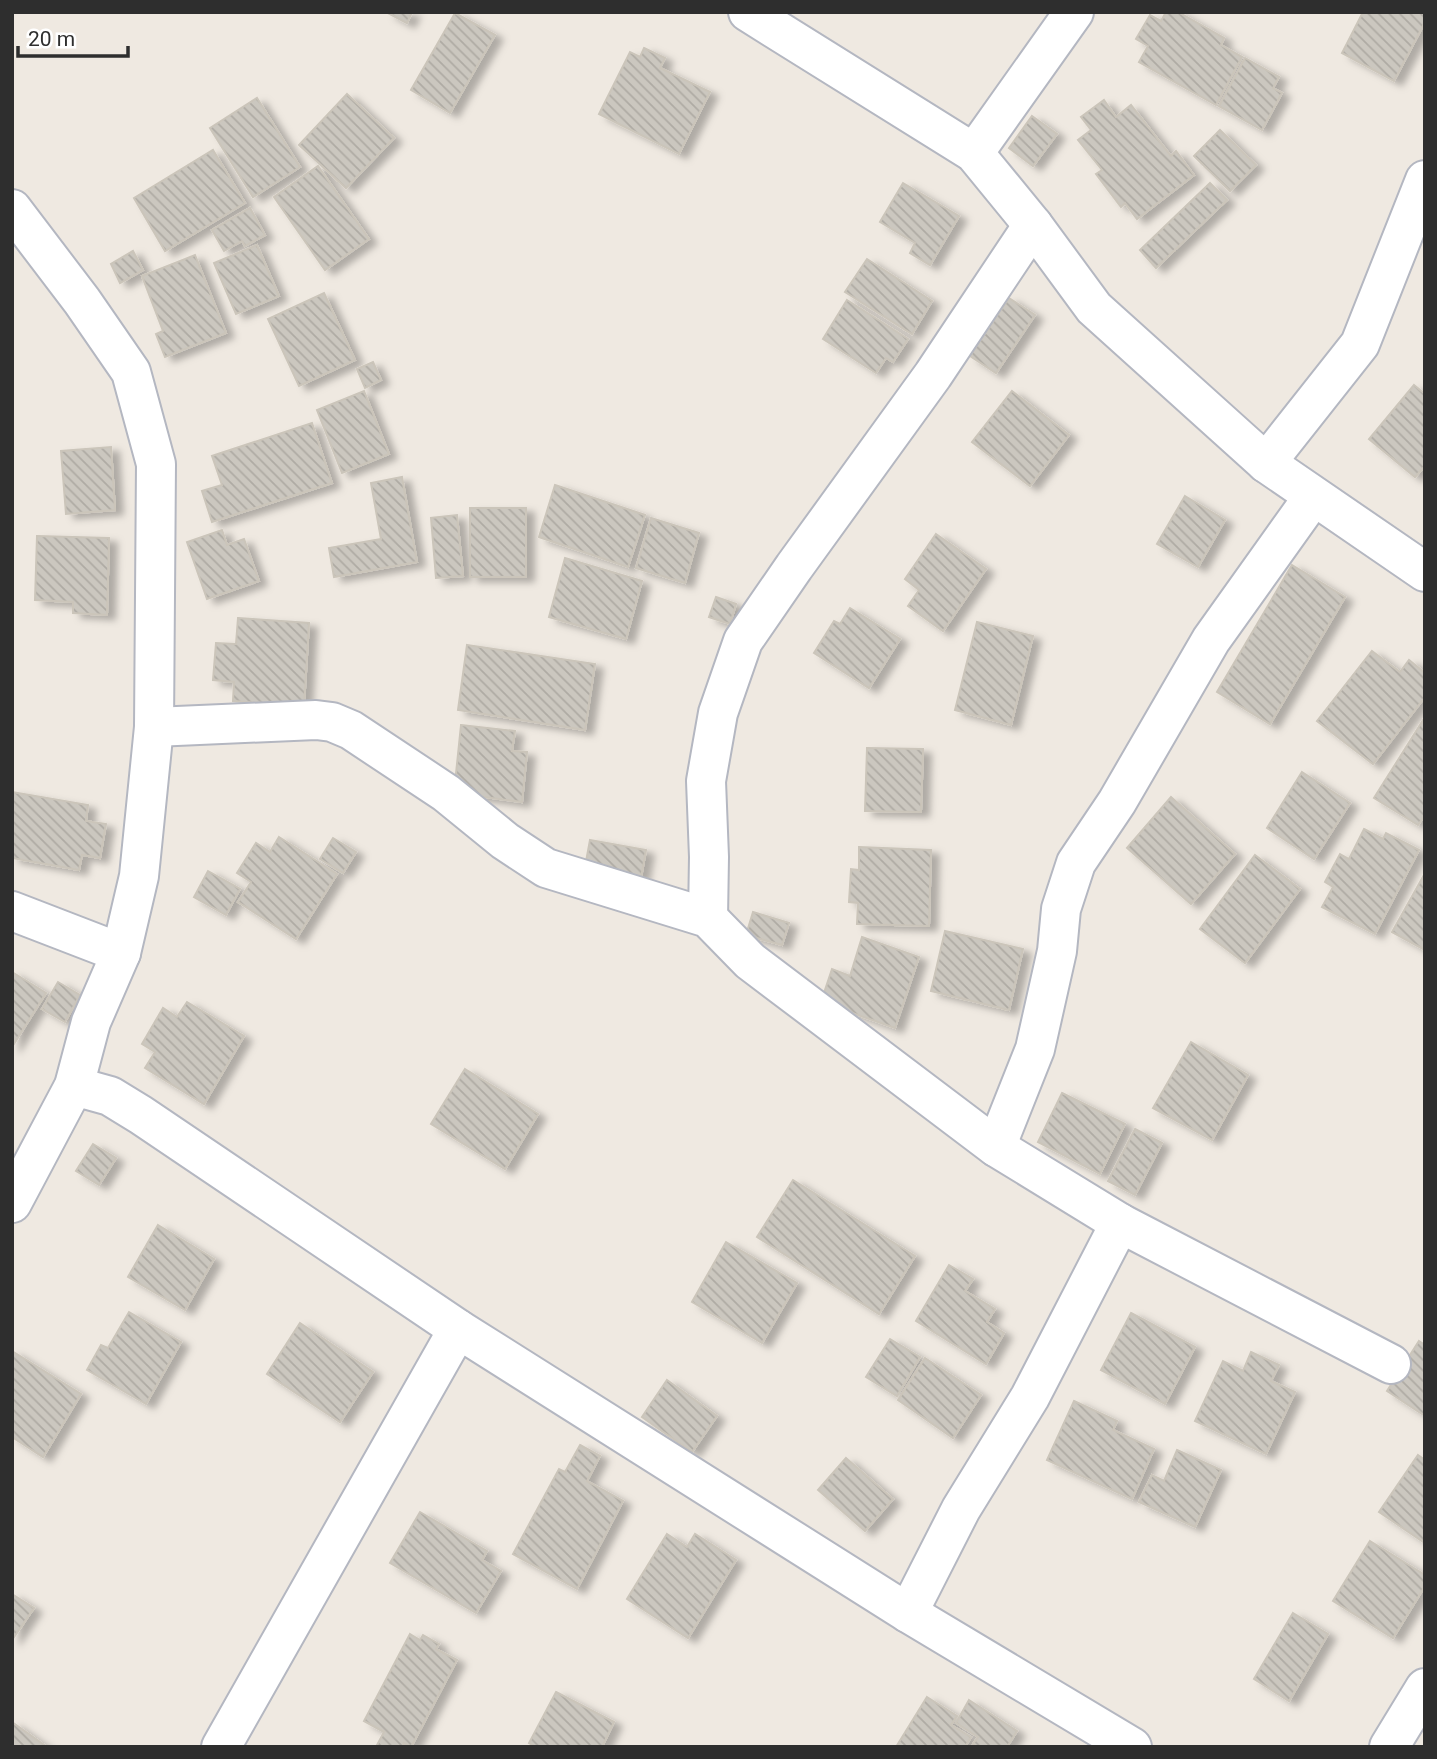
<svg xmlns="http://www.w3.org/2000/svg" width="1437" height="1759" font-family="Roboto,sans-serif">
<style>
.building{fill:url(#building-back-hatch);stroke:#cbc5ba;stroke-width:2;filter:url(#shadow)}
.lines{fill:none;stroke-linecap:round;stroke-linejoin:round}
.minor-casing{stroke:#b4b7c1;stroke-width:42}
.minor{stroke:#fff;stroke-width:38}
</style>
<defs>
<pattern id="building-back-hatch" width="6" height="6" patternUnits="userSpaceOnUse" patternTransform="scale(1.75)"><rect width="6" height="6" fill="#cbc7bf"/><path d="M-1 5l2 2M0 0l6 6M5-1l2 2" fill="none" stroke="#afaba4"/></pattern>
<filter id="shadow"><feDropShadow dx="8" dy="4.5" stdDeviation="3.5" flood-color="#0004"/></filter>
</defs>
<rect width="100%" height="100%" fill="#efe9e1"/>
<g class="building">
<path d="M 386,12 L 412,12 L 407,23 Z"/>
<path d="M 1166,12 L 1178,12 L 1224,38 L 1221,45 L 1242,57 L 1216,105 L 1139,62 L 1148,46 L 1136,39 L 1150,15 L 1161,21 Z"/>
<path d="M 1363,12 L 1425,12 L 1425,22 L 1394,81 L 1342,53 Z"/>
<path d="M 455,13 L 495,35 L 450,113 L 411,90 Z"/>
<path d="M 644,48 L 665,58 L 660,68 L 710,92 L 679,154 L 599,114 L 630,52 L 640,57 Z"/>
<path d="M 1245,58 L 1279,77 L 1273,88 L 1282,93 L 1262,130 L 1219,106 Z"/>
<path d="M 347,94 L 394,138 L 346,188 L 299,145 Z"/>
<path d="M 257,98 L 300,167 L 253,197 L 210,128 Z"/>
<path d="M 1104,100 L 1116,117 L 1131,105 L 1171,156 L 1176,151 L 1194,175 L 1137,219 L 1125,203 L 1121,207 L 1096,174 L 1102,170 L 1078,140 L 1091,130 L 1081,117 Z"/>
<path d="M 1032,116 L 1057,134 L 1033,166 L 1009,148 Z"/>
<path d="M 1220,130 L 1256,165 L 1230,191 L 1194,156 Z"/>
<path d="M 213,150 L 245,203 L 165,251 L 134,198 Z"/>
<path d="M 318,166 L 369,239 L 325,270 L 274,197 Z"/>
<path d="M 903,183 L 959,216 L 930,265 L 910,253 L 915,243 L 880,222 Z"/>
<path d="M 1210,183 L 1227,200 L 1156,268 L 1140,250 Z"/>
<path d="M 250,208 L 265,235 L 245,246 L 242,241 L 224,251 L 212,230 Z"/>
<path d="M 257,245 L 279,296 L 236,314 L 214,263 Z"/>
<path d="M 133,251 L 143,270 L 120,283 L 111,264 Z"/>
<path d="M 195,255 L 226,333 L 165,357 L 156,334 L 163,331 L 142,276 Z"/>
<path d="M 867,259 L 932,301 L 912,334 L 845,292 Z"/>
<path d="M 324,293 L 355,360 L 299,386 L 268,319 Z"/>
<path d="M 1009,298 L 1035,315 L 996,373 L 970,356 Z"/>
<path d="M 847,300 L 908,339 L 893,362 L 886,358 L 876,373 L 823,339 Z"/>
<path d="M 373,362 L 381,380 L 365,388 L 357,369 Z"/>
<path d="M 1414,385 L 1425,394 L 1425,466 L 1415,477 L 1369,439 Z"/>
<path d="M 364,391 L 389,454 L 342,473 L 317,410 Z"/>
<path d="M 1012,391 L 1069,435 L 1030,486 L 972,442 Z"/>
<path d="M 312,423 L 332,483 L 212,522 L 202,491 L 222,485 L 212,456 Z"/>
<path d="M 111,447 L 115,510 L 66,514 L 61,451 Z"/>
<path d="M 402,477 L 417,562 L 334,577 L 329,548 L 381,539 L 371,483 Z"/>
<path d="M 555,485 L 645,515 L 628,567 L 539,537 Z"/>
<path d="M 1185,496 L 1225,520 L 1198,567 L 1157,544 Z"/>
<rect x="470" y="508" width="56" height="69"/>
<path d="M 457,515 L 463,576 L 436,578 L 431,518 Z"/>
<path d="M 651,518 L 699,533 L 685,583 L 636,568 Z"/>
<path d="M 222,530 L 227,545 L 244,539 L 259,581 L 207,599 L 187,542 Z"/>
<path d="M 936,534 L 986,569 L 943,631 L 908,606 L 919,590 L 905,579 Z"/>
<path d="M 37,536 L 109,538 L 107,615 L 73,613 L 73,602 L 35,600 Z"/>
<path d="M 565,558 L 642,581 L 626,639 L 549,617 Z"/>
<path d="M 1292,565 L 1345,597 L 1270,724 L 1217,692 Z"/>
<path d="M 716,597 L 736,604 L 730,624 L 709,617 Z"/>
<path d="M 850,608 L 900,639 L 869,688 L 814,653 L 834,621 L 840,624 Z"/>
<path d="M 238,618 L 309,623 L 304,706 L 233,701 L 234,682 L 213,680 L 216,643 L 236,644 Z"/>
<path d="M 977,622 L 1033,636 L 1011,725 L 955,710 Z"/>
<path d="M 467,645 L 595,664 L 585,730 L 458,710 Z"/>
<path d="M 1372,651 L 1400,672 L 1409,660 L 1425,673 L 1425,697 L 1373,764 L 1317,721 Z"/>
<path d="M 1425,717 L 1425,815 L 1418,825 L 1374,798 Z"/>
<path d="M 461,725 L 515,731 L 512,751 L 527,752 L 522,802 L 454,793 Z"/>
<path d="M 867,748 L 923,749 L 921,812 L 865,811 Z"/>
<path d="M 1302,772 L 1350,803 L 1314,859 L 1267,828 Z"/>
<path d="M 12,792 L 88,805 L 86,821 L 106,824 L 100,858 L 82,855 L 79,870 L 12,858 Z"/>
<path d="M 1171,797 L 1235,854 L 1191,904 L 1127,848 Z"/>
<path d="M 1364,829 L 1383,839 L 1386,833 L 1419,850 L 1375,934 L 1322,907 L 1333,887 L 1325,882 L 1340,854 L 1349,859 Z"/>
<path d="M 279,837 L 337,874 L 296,939 L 238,902 L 251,882 L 237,873 L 256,843 L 270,852 Z"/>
<path d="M 333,838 L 356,852 L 343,873 L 320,859 Z"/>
<path d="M 590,840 L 646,850 L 641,878 L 585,867 Z"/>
<path d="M 859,847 L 931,850 L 929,926 L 857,924 L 858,903 L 849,902 L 851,869 L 859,870 Z"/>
<path d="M 1255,855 L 1300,889 L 1245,963 L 1200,929 Z"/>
<path d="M 208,871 L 240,889 L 226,915 L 194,897 Z"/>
<path d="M 1425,873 L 1425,950 L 1392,932 Z"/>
<path d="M 753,912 L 789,923 L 782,945 L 746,935 Z"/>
<path d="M 945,931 L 1023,949 L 1009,1010 L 931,991 Z"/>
<path d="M 862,937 L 919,957 L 895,1028 L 821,1002 L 832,969 L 850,976 Z"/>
<path d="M 12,972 L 46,993 L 12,1047 Z"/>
<path d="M 58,982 L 80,995 L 65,1022 L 42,1009 Z"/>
<path d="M 187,1002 L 244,1036 L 204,1104 L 145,1068 L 155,1052 L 142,1044 L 163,1008 L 177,1017 Z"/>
<path d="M 1191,1042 L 1248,1075 L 1212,1140 L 1153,1108 Z"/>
<path d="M 465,1069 L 538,1114 L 505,1169 L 431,1124 Z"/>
<path d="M 1062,1093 L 1125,1124 L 1100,1174 L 1038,1142 Z"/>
<path d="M 1135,1129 L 1162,1143 L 1135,1195 L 1108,1181 Z"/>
<path d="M 93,1144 L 116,1158 L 99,1185 L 76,1171 Z"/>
<path d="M 793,1180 L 915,1256 L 879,1314 L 757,1237 Z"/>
<path d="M 158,1225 L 214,1259 L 185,1310 L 128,1277 Z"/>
<path d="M 726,1242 L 797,1283 L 762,1343 L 692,1302 Z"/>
<path d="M 949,1265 L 973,1279 L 965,1291 L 995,1309 L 987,1322 L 1004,1333 L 986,1364 L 916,1321 Z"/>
<path d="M 129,1312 L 181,1342 L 146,1404 L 87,1370 L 101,1345 L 108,1348 Z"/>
<path d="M 1131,1313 L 1195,1347 L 1165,1404 L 1101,1370 Z"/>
<path d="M 300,1323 L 373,1372 L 340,1422 L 267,1374 Z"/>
<path d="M 890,1339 L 920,1357 L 897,1396 L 866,1377 Z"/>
<path d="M 1419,1341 L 1425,1345 L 1425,1416 L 1387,1391 Z"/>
<path d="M 12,1351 L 81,1394 L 43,1457 L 12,1437 Z"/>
<path d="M 1251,1352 L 1279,1365 L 1271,1381 L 1295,1392 L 1266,1454 L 1195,1421 L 1223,1361 L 1243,1371 Z"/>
<path d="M 925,1358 L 981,1395 L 953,1438 L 898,1400 Z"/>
<path d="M 667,1380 L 717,1416 L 692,1452 L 642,1417 Z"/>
<path d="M 1074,1401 L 1117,1421 L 1113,1430 L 1154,1449 L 1132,1499 L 1047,1460 Z"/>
<path d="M 580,1445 L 600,1456 L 587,1481 L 623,1501 L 577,1589 L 513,1554 L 559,1469 L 565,1472 Z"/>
<path d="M 1177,1450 L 1221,1470 L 1195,1527 L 1139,1502 L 1152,1475 L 1164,1481 Z"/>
<path d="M 1418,1455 L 1425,1460 L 1425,1543 L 1379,1512 Z"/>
<path d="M 846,1458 L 893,1499 L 865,1531 L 818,1490 Z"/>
<path d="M 420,1512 L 487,1551 L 482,1560 L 501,1571 L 476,1613 L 390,1563 Z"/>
<path d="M 667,1534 L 687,1547 L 695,1534 L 736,1560 L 688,1638 L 627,1599 Z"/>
<path d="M 1370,1541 L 1425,1575 L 1425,1586 L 1393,1638 L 1333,1601 Z"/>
<path d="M 12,1594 L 34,1608 L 12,1640 Z"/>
<path d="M 1293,1613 L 1328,1634 L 1289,1701 L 1254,1679 Z"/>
<path d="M 410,1634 L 420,1640 L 423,1635 L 439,1644 L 436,1649 L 457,1660 L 411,1747 L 404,1743 L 402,1747 L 376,1747 L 384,1732 L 364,1721 Z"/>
<path d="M 556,1692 L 614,1722 L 602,1747 L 536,1747 L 529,1743 Z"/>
<path d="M 927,1697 L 957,1716 L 951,1725 L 971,1737 L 965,1747 L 896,1747 Z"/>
<path d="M 969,1700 L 1017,1731 L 1007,1747 L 977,1747 L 973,1744 L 978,1737 L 956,1723 Z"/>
<path d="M 12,1722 L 47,1747 L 12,1747 Z"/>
</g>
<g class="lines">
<defs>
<g id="minor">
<path d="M 748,12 L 974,153 L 1033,225 L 1094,308 L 1266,463 L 1425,572"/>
<path d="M 974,153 L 1074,12"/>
<path d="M 12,209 L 82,301 L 131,372 L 156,464 L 154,727 L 139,876 L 121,953 L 91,1022 L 74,1086 L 12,1203"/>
<path d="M 1266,463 L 1360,344 L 1425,180"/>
<path d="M 154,727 L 316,720 L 332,722 L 351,730 L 446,793 L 505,841 L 546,868 L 708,918 L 750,961 L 996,1147 L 1120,1223 L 1391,1364"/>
<path d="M 12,911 L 121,953"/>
<path d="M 708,918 L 709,857 L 706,781 L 718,713 L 743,641 L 794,567 L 933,375 L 1033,225"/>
<path d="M 74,1086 L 110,1096 L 141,1115 L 458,1329 L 908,1613 L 1132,1747"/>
<path d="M 996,1147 L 1035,1049 L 1057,951 L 1061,909 L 1076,863 L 1117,802 L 1211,640 L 1313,497"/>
<path d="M 908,1613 L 961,1509 L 1030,1397 L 1120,1223"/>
<path d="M 221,1747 L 458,1329"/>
<path d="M 1389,1747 L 1425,1688"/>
</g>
</defs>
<use href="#minor" class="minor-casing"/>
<use href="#minor" class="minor"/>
</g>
<rect width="1437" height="1759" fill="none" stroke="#2e2e2e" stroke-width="28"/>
<path d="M18 46v10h110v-10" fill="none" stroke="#2e2e2e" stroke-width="3.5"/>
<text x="28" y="46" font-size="21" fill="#2e2e2e" stroke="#ffffff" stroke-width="5" paint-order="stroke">20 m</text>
</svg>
